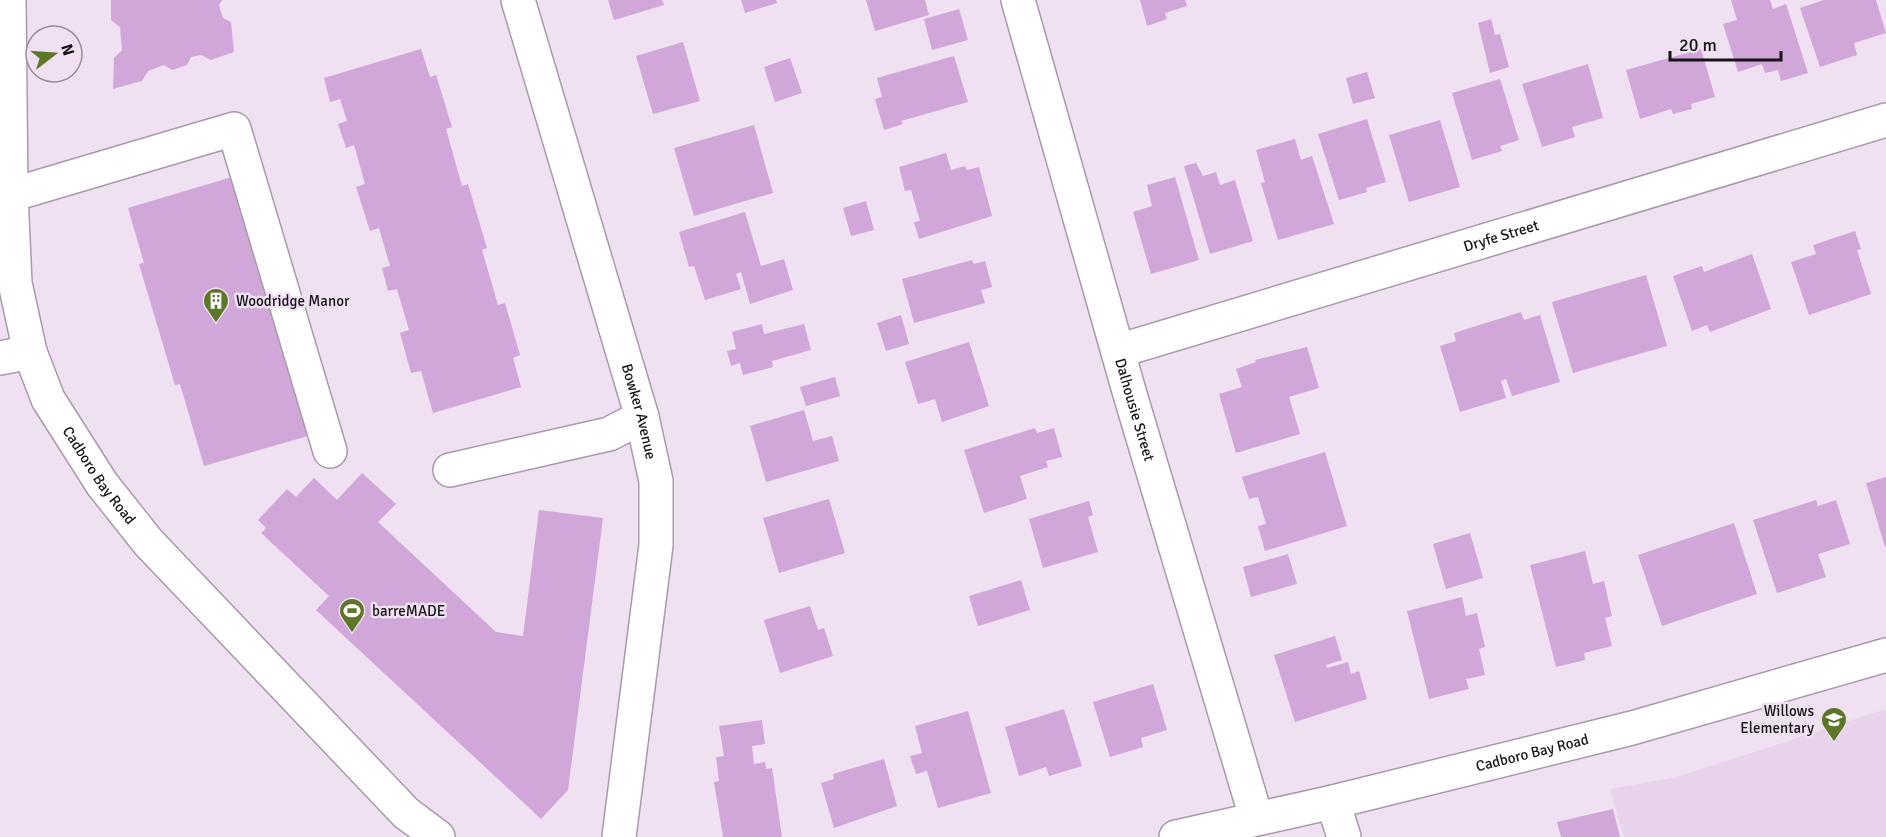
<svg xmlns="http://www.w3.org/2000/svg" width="1886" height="837" font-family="Signika,sans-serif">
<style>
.built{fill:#e7d4ea}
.building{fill:#d1a6d9}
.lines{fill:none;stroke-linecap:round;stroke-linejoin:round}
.minor-casing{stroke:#a79ba9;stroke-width:36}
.major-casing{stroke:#a79ba9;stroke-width:36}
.minor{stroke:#fff;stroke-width:33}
.major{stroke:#fff;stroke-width:33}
.labels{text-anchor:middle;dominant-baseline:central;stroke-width:5;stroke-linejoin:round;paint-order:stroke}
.street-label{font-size:15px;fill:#171318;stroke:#efe1f1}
.poi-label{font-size:15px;fill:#171318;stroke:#efe1f1;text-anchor:start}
</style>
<rect width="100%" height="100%" fill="#efe1f1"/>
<path class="built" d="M 1886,709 L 1886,837 L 1624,837 L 1610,789 L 1677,777 Z"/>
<g class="building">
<path d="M 111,0 L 222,0 L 219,5 L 223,18 L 231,22 L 234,52 L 211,60 L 201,55 L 191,57 L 187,65 L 172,70 L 164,65 L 148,71 L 142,81 L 113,89 L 114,58 L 122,50 L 120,27 L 111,20 Z"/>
<path d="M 608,0 L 662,0 L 664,5 L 614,20 Z"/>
<path d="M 741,0 L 776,0 L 777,3 L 745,13 Z"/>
<path d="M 866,0 L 925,0 L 929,15 L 875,31 Z"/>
<path d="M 1140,0 L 1185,0 L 1187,6 L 1165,13 L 1167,19 L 1147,26 Z"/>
<path d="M 1731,0 L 1770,0 L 1773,9 L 1786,4 L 1808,73 L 1781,81 L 1778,70 L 1765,73 L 1762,64 L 1738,72 L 1723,24 L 1737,20 Z"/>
<path d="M 1824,0 L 1876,0 L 1886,33 L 1854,43 L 1857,55 L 1820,67 L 1800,8 Z"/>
<path d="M 959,9 L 968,40 L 932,50 L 924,19 Z"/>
<path d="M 1491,19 L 1495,35 L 1500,34 L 1509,67 L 1490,73 L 1478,23 Z"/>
<path d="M 683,42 L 700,101 L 653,114 L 636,56 Z"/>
<path d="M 421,49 L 430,77 L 436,75 L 452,127 L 446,129 L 462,186 L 468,184 L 487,248 L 482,250 L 498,305 L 505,303 L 520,355 L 513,358 L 521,387 L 433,413 L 421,371 L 411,373 L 400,333 L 409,330 L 397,289 L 388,291 L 382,268 L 390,266 L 379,228 L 370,231 L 356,187 L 365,184 L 354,145 L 346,148 L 338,124 L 347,121 L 340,99 L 330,102 L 324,78 Z"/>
<path d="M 1701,49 L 1715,97 L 1691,104 L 1692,109 L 1673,114 L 1671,109 L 1640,119 L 1626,70 Z"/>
<path d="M 954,56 L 968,102 L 901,121 L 903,124 L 884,130 L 875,99 L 882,97 L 877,78 Z"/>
<path d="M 790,58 L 802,93 L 775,102 L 764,67 Z"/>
<path d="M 1588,64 L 1603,118 L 1572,127 L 1575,137 L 1542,147 L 1522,84 Z"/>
<path d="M 1367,72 L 1375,98 L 1353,104 L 1346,78 Z"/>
<path d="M 1500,79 L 1519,140 L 1500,146 L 1502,151 L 1472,160 L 1452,93 Z"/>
<path d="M 1367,119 L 1386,182 L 1366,188 L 1367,192 L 1339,200 L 1318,134 Z"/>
<path d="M 1440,120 L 1460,187 L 1409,202 L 1389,135 Z"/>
<path d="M 754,125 L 773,193 L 694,216 L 674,148 Z"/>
<path d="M 1295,139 L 1301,160 L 1312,156 L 1334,224 L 1278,240 L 1261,183 L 1265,182 L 1256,150 Z"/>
<path d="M 946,153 L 951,170 L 965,166 L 967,170 L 979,167 L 992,216 L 919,239 L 914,222 L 920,221 L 911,190 L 905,191 L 899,167 Z"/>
<path d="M 1196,163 L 1203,176 L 1216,172 L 1220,185 L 1235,180 L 1253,241 L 1210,254 L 1184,166 Z"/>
<path d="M 232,177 L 308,436 L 204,466 L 180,384 L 175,385 L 139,264 L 144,263 L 128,208 Z"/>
<path d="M 1175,177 L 1199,260 L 1151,274 L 1133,212 L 1152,206 L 1147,185 Z"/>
<path d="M 866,201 L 874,230 L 851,236 L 843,208 Z"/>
<path d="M 745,212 L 761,266 L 784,259 L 793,290 L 750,304 L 741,272 L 736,274 L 741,289 L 705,300 L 694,266 L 689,267 L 679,232 Z"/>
<path d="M 1855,231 L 1861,249 L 1857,250 L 1871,294 L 1809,315 L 1791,262 L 1816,254 L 1813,245 Z"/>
<path d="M 1752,254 L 1771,309 L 1710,332 L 1707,325 L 1692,331 L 1673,276 L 1702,266 L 1704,272 Z"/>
<path d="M 972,260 L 974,264 L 985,261 L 992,287 L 981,290 L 985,303 L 914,323 L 902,279 Z"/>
<path d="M 1646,275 L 1667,346 L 1573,373 L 1552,302 Z"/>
<path d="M 1521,312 L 1524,320 L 1540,315 L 1560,382 L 1512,396 L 1506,379 L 1501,381 L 1506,398 L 1460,412 L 1440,346 L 1456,341 L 1454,333 Z"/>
<path d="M 901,315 L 909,344 L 886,351 L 877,323 Z"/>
<path d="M 762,324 L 764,334 L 804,324 L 811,350 L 772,361 L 773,367 L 743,375 L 740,363 L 731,366 L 727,351 L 736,349 L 732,332 Z"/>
<path d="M 969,342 L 989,406 L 942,422 L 935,399 L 918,404 L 905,362 Z"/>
<path d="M 1307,347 L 1319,388 L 1289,397 L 1300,434 L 1236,453 L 1219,394 L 1242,387 L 1236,369 L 1256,362 L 1255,360 Z"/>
<path d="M 835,377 L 840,396 L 806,406 L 800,387 Z"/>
<path d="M 804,410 L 813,441 L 832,436 L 839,461 L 766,482 L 750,426 Z"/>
<path d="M 1035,428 L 1037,433 L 1054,428 L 1062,457 L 1046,461 L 1048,467 L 1020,476 L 1027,499 L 984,513 L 964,450 Z"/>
<path d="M 1325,452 L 1347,526 L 1265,551 L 1258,526 L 1266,524 L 1258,497 L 1249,499 L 1242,477 Z"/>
<path d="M 362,473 L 396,504 L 378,522 L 496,632 L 523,636 L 539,510 L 603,518 L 568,790 L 541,819 L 316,610 L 329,596 L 261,533 L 266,528 L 258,520 L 287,489 L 296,497 L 314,478 L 337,500 Z"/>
<path d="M 1886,477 L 1886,546 L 1885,547 L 1866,483 Z"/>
<path d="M 829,499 L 845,553 L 779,573 L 763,518 Z"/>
<path d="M 1816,500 L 1818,506 L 1836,500 L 1850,544 L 1818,554 L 1826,577 L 1777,593 L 1753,520 Z"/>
<path d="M 1089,501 L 1093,515 L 1088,517 L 1098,552 L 1043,568 L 1029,519 Z"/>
<path d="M 1734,523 L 1757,594 L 1662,626 L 1638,555 Z"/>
<path d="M 1470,533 L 1483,578 L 1446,589 L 1433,544 Z"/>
<path d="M 1585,551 L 1593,584 L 1604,581 L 1612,616 L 1605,618 L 1612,646 L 1584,653 L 1585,660 L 1556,667 L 1530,565 Z"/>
<path d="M 1288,554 L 1297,584 L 1251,597 L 1243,567 Z"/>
<path d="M 1021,580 L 1030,610 L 978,626 L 969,596 Z"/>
<path d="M 1462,597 L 1466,616 L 1477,613 L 1485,647 L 1479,649 L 1485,675 L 1466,679 L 1469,689 L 1429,699 L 1407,611 Z"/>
<path d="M 810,606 L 818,630 L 824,628 L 833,656 L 780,673 L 764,620 Z"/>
<path d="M 1335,636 L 1342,660 L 1326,665 L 1327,668 L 1348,662 L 1351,674 L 1359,671 L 1367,699 L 1295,722 L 1274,655 Z"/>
<path d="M 1153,684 L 1167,730 L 1141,738 L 1143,747 L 1110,757 L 1093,702 Z"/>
<path d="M 1064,709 L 1082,766 L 1049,776 L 1046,767 L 1019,776 L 1005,727 Z"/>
<path d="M 968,711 L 991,793 L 938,808 L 927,771 L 916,774 L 910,756 L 922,753 L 915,726 Z"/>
<path d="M 762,720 L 765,744 L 752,746 L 754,764 L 765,762 L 766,769 L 772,768 L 782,837 L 723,837 L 714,782 L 719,781 L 716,757 L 724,756 L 719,726 Z"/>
<path d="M 884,759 L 897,806 L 834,828 L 821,783 L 834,779 L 833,774 Z"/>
<path d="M 1613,809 L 1620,837 L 1561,837 L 1557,822 Z"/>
</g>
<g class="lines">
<defs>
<g id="minor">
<path id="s1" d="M 518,0 L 642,417 L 656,481 L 656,545 L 619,837"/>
<path id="s2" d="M 1018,0 L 1129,391 L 1256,817"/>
<path d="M 11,195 L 234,129 L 330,451"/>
<path id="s3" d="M 1118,351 L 1886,120"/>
<path d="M 0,358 L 30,352"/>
<path d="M 450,470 L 609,434 L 642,417"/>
<path d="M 1333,802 L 1344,837"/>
</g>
<g id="major">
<path id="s4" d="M 9,0 L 11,195 L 15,283 L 30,352 L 48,399 L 102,484 L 148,542 L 406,813 L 438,837"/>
<path id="s5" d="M 1176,837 L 1333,802 L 1632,728 L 1886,655"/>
</g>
</defs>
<use href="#minor" class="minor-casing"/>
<use href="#major" class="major-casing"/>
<use href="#minor" class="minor"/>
<use href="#major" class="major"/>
</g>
<defs>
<symbol id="building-pin" viewBox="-11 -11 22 30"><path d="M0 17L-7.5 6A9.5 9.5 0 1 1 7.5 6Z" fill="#5e7628" stroke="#efe1f1"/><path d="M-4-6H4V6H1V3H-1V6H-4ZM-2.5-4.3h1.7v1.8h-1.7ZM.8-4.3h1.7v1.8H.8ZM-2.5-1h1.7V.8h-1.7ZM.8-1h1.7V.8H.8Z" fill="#fff"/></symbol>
<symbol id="stadium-pin" viewBox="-11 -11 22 30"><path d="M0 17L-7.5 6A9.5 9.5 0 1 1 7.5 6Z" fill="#5e7628" stroke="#efe1f1"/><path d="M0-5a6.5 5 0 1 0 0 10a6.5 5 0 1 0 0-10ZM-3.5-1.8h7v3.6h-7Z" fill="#fff"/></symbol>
<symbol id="school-pin" viewBox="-11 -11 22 30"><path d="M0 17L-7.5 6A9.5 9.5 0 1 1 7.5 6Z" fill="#5e7628" stroke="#efe1f1"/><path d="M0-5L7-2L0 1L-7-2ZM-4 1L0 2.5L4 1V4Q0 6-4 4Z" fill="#fff"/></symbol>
</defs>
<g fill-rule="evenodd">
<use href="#building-pin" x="201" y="286" width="30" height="40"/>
<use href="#stadium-pin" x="337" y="596" width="30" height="40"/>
<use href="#school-pin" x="1819" y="705" width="30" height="40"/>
</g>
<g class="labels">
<g class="street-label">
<text stroke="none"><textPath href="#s3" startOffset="400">Dryfe Street</textPath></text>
<text stroke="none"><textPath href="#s2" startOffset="426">Dalhousie Street</textPath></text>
<text stroke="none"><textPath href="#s1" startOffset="429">Bowker Avenue</textPath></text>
<text stroke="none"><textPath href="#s4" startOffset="496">Cadboro Bay Road</textPath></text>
<text stroke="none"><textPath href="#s5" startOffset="366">Cadboro Bay Road</textPath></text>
</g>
<g class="poi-label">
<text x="236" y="301">Woodridge Manor</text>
<text x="372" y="611">barreMADE</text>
<text x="1814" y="711" text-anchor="end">Willows<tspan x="1814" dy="17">Elementary</tspan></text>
</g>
</g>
<g transform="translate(54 54) rotate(73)"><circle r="28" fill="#efe1f1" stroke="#998f9a" stroke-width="1.5"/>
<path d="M0-4.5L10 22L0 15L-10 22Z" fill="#5e7628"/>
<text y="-9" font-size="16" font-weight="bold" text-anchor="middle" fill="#171318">N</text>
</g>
<path d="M1670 51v9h111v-9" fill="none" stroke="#171318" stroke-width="3"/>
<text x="1679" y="51" font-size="18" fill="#171318" stroke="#efe1f1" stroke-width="4.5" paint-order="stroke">20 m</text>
</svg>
